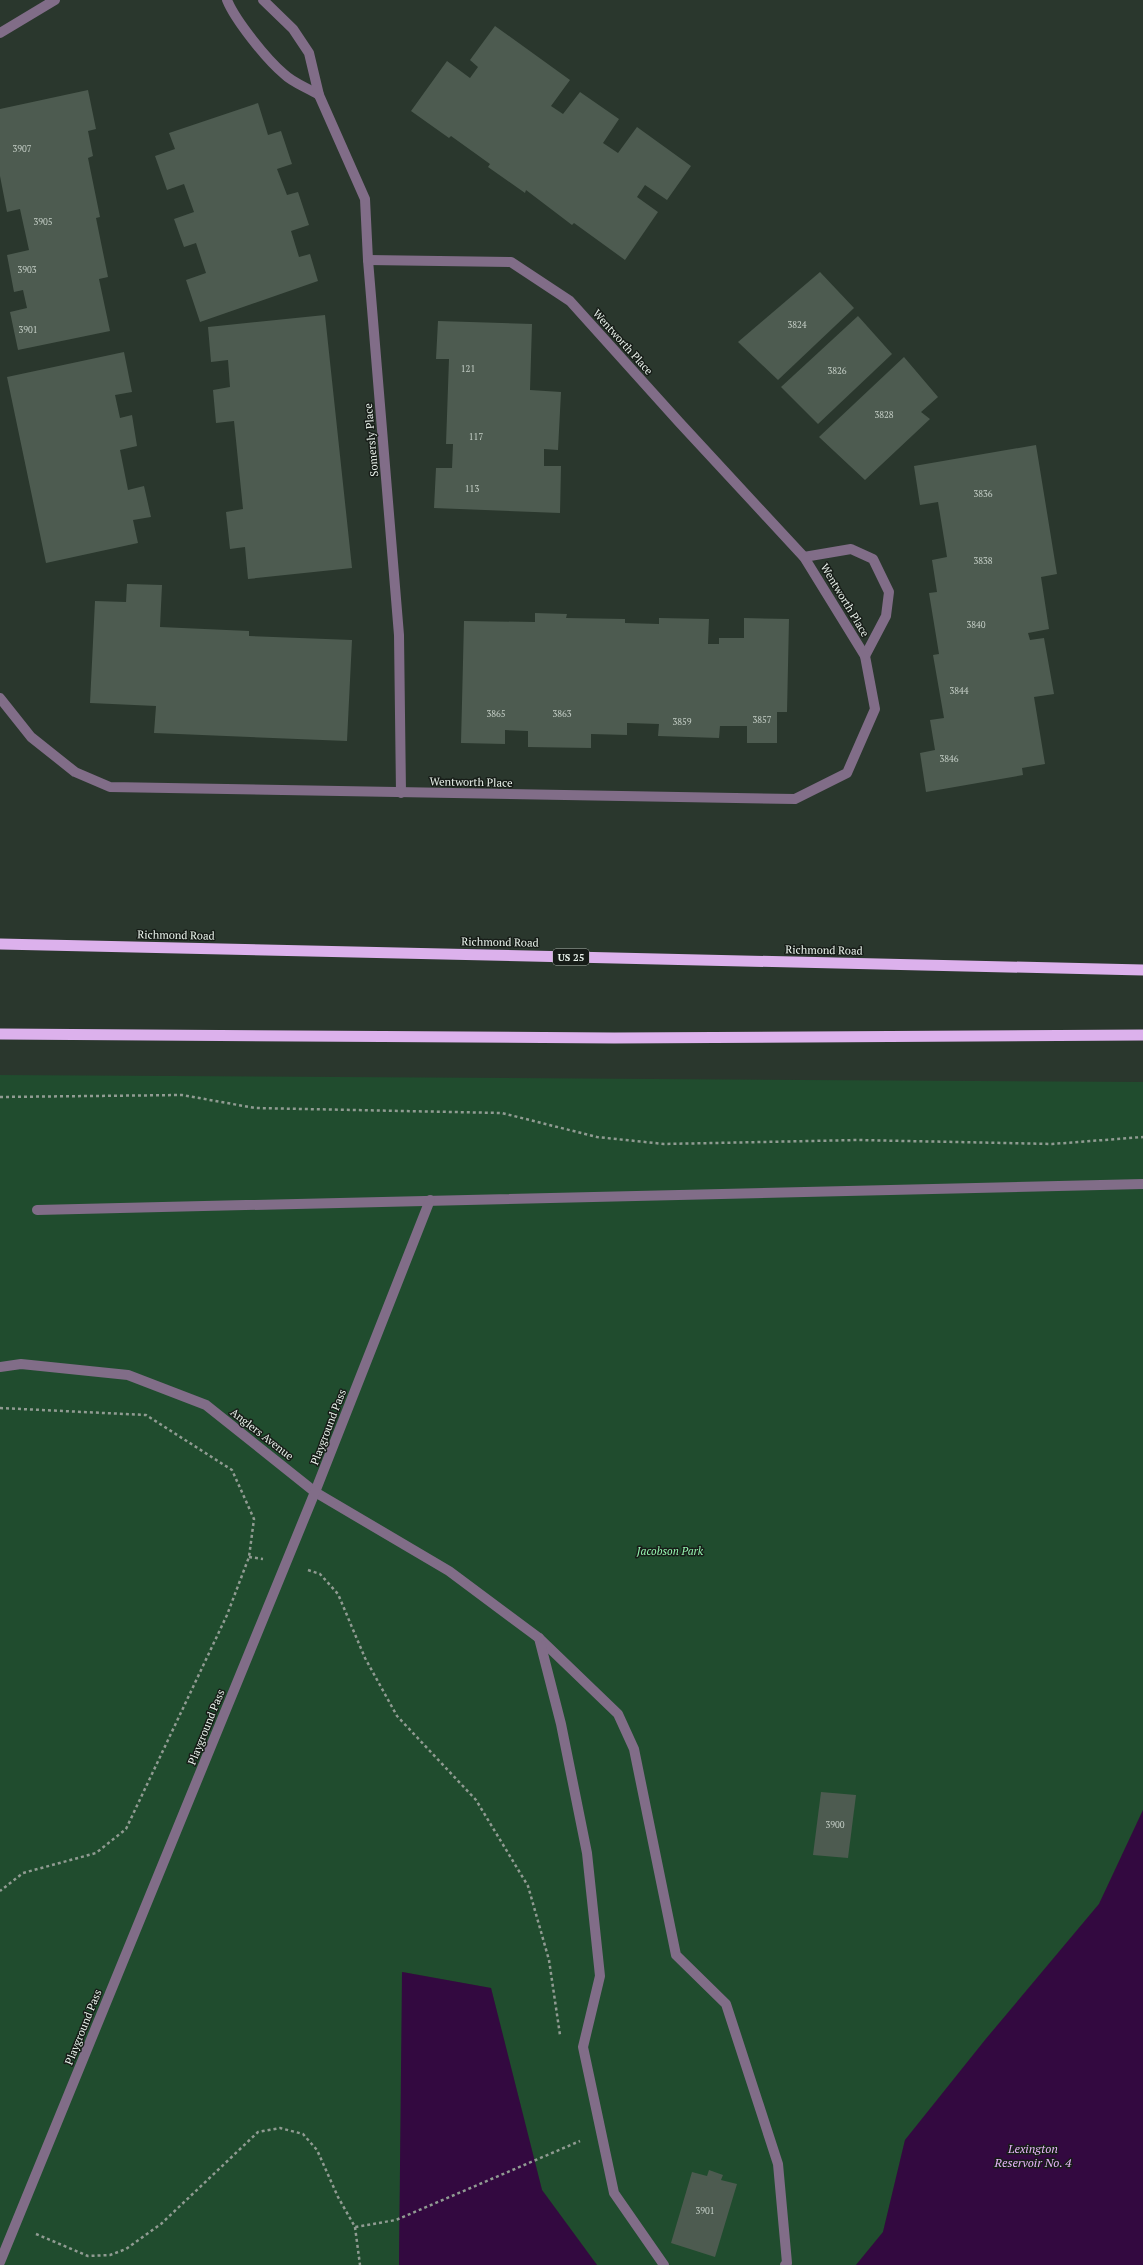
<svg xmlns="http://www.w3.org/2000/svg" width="1143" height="2265" font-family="'PT Serif',serif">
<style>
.green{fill:#204c2e}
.water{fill:#330940}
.building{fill:#4d5b50}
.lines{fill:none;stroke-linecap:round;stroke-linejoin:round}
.path{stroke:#909b92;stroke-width:2.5;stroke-dasharray:3 3;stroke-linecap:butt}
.service{stroke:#816d88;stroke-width:10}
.minor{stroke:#816d88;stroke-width:10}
.trunk{stroke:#dcb1ec;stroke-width:11}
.labels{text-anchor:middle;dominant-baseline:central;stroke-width:3;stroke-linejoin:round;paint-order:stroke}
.number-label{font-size:9px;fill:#c3cdc5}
.shield{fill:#171d18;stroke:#abb3ac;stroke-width:1}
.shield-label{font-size:10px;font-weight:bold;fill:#eaf3ec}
.street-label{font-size:11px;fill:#eaf3ec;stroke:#171d18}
.park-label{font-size:11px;font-style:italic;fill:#95f5b0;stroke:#171d18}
.water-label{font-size:12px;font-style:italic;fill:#e6b5f8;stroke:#171d18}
</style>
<rect width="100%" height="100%" fill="#2a372d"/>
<path class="green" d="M 0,1075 L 1143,1082 L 1143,1810 L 1099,1904 L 985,2040 L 905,2140 L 883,2232 L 856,2265 L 597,2265 L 542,2190 L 491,1988 L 403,1972 L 399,2265 L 0,2265 Z"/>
<g class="water">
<path d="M 1143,1810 L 1143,2265 L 856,2265 L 883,2232 L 905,2140 L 985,2040 L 1099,1904 Z"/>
<path d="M 402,1972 L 491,1988 L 542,2190 L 597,2265 L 399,2265 Z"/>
</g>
<g class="building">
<path d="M 495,26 L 570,80 L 551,106 L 563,114 L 580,92 L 619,119 L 603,143 L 618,153 L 637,127 L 691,166 L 667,200 L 645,185 L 637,197 L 658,212 L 625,260 L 574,223 L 572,225 L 526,190 L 525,193 L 488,167 L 490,164 L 451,136 L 449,138 L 411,111 L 447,61 L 470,78 L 478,67 L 470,60 Z"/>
<path d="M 88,90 L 96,129 L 88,131 L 93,156 L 88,158 L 100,217 L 96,218 L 108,277 L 99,279 L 110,331 L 18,350 L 10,312 L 27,308 L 23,290 L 14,292 L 7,255 L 29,250 L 20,209 L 7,212 L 0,176 L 0,109 Z"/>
<path d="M 258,103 L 268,135 L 281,131 L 292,164 L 277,169 L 287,195 L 298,192 L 309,225 L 291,231 L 299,257 L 310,254 L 318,281 L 200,322 L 186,280 L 206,273 L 196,243 L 184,247 L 174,219 L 194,212 L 184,184 L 167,190 L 155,156 L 175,149 L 169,133 Z"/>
<path d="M 820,272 L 854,308 L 778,380 L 738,342 Z"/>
<path d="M 325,315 L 352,568 L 248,579 L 245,547 L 230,549 L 226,512 L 243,509 L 234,421 L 216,423 L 213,390 L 230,387 L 228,360 L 211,362 L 208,327 Z"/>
<path d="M 858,316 L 892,354 L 818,424 L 781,387 Z"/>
<path d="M 438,321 L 532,324 L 530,390 L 561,392 L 558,450 L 544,449 L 544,466 L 561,466 L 560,513 L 434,508 L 436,468 L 452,468 L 453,444 L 446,444 L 449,359 L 436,359 Z"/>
<path d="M 124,352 L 132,392 L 115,395 L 120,418 L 132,415 L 137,446 L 120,450 L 128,490 L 144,486 L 151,517 L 133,520 L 138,543 L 46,563 L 7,377 Z"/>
<path d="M 904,357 L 938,397 L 921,412 L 930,419 L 865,480 L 819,437 Z"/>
<path d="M 1036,445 L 1057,574 L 1041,577 L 1049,629 L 1028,633 L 1030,640 L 1044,638 L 1054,694 L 1034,697 L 1045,764 L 1022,768 L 1023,775 L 926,792 L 920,753 L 935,750 L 930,720 L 944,718 L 933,655 L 939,654 L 929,593 L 937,592 L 932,560 L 947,557 L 938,502 L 920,505 L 914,466 Z"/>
<path d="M 127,584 L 162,585 L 160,627 L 249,631 L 249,636 L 352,640 L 347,741 L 154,733 L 156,706 L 90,703 L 95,601 L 126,602 Z"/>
<path d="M 535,613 L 567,614 L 566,618 L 625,619 L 625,623 L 659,624 L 659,618 L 709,619 L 708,644 L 719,644 L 719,638 L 744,638 L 744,618 L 789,619 L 787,712 L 777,712 L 777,743 L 747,743 L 747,726 L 720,726 L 719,738 L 658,736 L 659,724 L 627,723 L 627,735 L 591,734 L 591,748 L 528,747 L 528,731 L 505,730 L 505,744 L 461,743 L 464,621 L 535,622 Z"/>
<path d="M 821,1792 L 856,1795 L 848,1858 L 813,1855 Z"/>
<path d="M 709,2170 L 723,2175 L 721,2180 L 737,2184 L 715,2257 L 671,2243 L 692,2172 L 707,2176 Z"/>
</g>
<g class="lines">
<g class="path">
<path d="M 0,1097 L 182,1095 L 255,1108 L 502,1113 L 597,1137 L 664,1144 L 859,1140 L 1052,1144 L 1143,1137"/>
<path d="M 0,1408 L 146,1415 L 232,1470 L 254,1519 L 249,1557 L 227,1615 L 126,1829 L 96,1853 L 23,1873 L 0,1891"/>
<path d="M 249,1557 L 263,1559"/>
<path d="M 308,1570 L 320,1574 L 338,1594 L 365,1658 L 397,1716 L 476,1800 L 528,1886 L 549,1960 L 560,2035"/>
<path d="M 355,2227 L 360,2265"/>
<path d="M 36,2234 L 88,2256 L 110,2255 L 126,2249 L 161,2224 L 258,2132 L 280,2128 L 303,2134 L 317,2150 L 338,2197 L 355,2227 L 396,2220 L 580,2141"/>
</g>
<g class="service">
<path d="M 539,1638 L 618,1714 L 634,1749 L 676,1955 L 726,2004 L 778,2164 L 787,2263 L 785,2265"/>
<path d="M 539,1638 L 561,1724 L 587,1853 L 600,1976 L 583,2047 L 614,2193 L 664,2265"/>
</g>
<g class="minor">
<path d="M 227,0 C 235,20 267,60 284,74 C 293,83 308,88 319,95"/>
<path d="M 263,0 L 293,29 L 309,53 L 319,95 L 365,199 L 368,260 L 399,635 L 401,793"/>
<path d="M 0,33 L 55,0"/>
<path d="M 804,557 L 851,549 L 873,559 L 889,592 L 886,616 L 865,656"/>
<path d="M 0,698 L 31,737 L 75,772 L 110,787 L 795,799 L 847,773 L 875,709 L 865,656 L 804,557 L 679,422 L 570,301 L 511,262 L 368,260"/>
<path d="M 37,1210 L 1143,1184"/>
<path d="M 0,1367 L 21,1364 L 128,1375 L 206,1405 L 315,1492 L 449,1571 L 539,1638"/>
<path d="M 0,2262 L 315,1492 L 430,1200"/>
</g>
<g class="trunk">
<path d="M 0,944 L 1143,970"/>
<path d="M 0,1034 L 614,1038 L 1143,1035"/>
</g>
</g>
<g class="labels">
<g class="number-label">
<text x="22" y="149">3907</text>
<text x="43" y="222">3905</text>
<text x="27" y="270">3903</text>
<text x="797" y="325">3824</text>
<text x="28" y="330">3901</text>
<text x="468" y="369">121</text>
<text x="837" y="371">3826</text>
<text x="884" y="415">3828</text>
<text x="476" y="437">117</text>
<text x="472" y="489">113</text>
<text x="983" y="494">3836</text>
<text x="983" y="561">3838</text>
<text x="976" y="625">3840</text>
<text x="959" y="691">3844</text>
<text x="496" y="714">3865</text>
<text x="562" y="714">3863</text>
<text x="762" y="720">3857</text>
<text x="682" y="722">3859</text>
<text x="949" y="759">3846</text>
<text x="835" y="1825">3900</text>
<text x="705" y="2211">3901</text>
</g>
<rect class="shield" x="553" y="949" width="36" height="16" rx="3"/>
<g class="shield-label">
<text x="571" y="957">US 25</text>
</g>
<g class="street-label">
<text transform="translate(623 342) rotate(48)">Wentworth Place</text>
<text transform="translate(371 440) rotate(-95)">Somersly Place</text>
<text transform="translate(845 600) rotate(59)">Wentworth Place</text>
<text transform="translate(471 782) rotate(1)">Wentworth Place</text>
<text transform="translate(176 935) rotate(1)">Richmond Road</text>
<text transform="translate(500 942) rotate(1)">Richmond Road</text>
<text transform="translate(824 950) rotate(1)">Richmond Road</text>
<text transform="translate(328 1427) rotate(-69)">Playground Pass</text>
<text transform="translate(262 1434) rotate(38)">Anglers Avenue</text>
<text transform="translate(206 1727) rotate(-68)">Playground Pass</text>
<text transform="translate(83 2027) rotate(-68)">Playground Pass</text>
</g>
<g class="park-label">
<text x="670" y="1551">Jacobson Park</text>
</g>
<g class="water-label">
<text x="1033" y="2148">Lexington<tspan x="1033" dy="14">Reservoir No. 4</tspan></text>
</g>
</g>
</svg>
